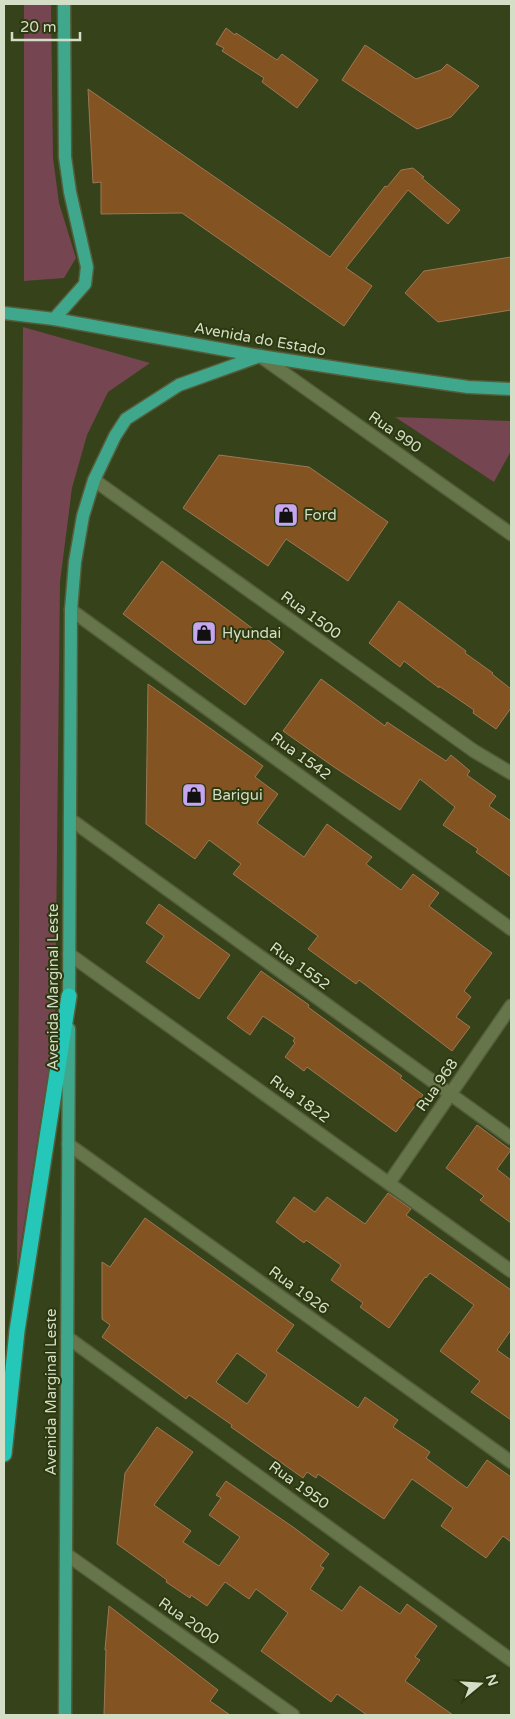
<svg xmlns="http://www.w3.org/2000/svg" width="515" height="1719" font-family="'Varela Round',sans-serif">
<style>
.green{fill:#754551}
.building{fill:#835321;stroke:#9b7857;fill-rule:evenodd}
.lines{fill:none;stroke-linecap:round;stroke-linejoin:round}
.minor-casing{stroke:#545e3b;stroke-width:15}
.tertiary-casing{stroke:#545e3b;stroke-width:15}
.primary-casing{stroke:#545e3b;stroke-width:15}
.motorway-casing{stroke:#545e3b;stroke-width:18}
.minor{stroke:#67754b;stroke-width:12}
.tertiary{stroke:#67754b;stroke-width:12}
.primary{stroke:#3fa78c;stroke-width:12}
.motorway{stroke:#25c8b8;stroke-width:15}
.labels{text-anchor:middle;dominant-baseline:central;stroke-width:4;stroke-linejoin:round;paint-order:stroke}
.street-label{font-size:15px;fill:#d4ddc6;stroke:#2c380f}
.poi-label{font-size:15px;fill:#d4ddc6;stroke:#2c380f;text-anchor:start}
</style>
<rect width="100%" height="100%" fill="#36421a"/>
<g class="green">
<path d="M 24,4 L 51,4 L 53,158 L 59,203 L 76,258 L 64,278 L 24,281 Z"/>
<path d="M 23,327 L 150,363 L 108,392 L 87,435 L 72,488 L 60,582 L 55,1030 L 17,1269 Z"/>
<path d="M 395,417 L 511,421 L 511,451 L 494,482 Z"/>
</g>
<g class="building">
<path d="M 226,28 L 235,35 L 236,33 L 277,60 L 282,54 L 318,80 L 297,108 L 262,82 L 264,78 L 222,51 L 224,48 L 216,44 Z"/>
<path d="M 365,45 L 416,79 L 441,70 L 447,64 L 479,86 L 451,117 L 417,129 L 342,80 Z"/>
<path d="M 88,89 L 330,257 L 385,186 L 387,187 L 401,170 L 413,168 L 424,177 L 422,178 L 460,210 L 448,224 L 408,190 L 346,268 L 372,286 L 344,326 L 182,213 L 101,214 L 101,182 L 93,183 Z"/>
<path d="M 511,257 L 511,310 L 438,322 L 405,293 L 424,271 Z"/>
<path d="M 219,455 L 309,467 L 388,522 L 348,581 L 286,539 L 268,566 L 183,508 Z"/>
<path d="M 162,561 L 284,652 L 245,705 L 123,614 Z"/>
<path d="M 399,601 L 466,651 L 465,653 L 493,673 L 492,674 L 511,689 L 511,708 L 496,729 L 473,713 L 474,710 L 439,686 L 439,688 L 404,661 L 400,667 L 369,643 Z"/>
<path d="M 321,679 L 385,726 L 387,722 L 446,761 L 451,755 L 470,771 L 467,775 L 496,796 L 489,806 L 511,821 L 511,877 L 476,852 L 478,849 L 443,825 L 455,807 L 420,779 L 400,810 L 334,767 L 283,731 Z"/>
<path d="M 148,684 L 263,766 L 255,777 L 278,794 L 257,823 L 304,857 L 327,824 L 372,857 L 366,864 L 401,890 L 413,874 L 439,893 L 429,906 L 492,953 L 464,991 L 471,997 L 456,1017 L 470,1027 L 452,1051 L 359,980 L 356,984 L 308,949 L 318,936 L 233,874 L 241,864 L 209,840 L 195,859 L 146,824 Z"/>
<path d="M 159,904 L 230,955 L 199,999 L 146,962 L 164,936 L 146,923 Z"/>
<path d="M 261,971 L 309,1005 L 308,1007 L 402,1076 L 400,1078 L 423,1095 L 396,1132 L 307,1067 L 304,1071 L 285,1057 L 295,1043 L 293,1041 L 295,1038 L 263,1016 L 250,1035 L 227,1018 Z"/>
<path d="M 477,1125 L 511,1150 L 497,1169 L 511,1180 L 511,1223 L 480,1200 L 484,1196 L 446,1168 Z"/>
<path d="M 388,1193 L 411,1209 L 406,1215 L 511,1290 L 511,1330 L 497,1350 L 511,1360 L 511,1420 L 471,1392 L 480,1381 L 440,1351 L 474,1305 L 430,1273 L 426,1278 L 425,1277 L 389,1328 L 360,1307 L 363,1303 L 331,1280 L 341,1265 L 306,1240 L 304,1243 L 276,1222 L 294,1197 L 315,1212 L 327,1197 L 365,1224 Z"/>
<path d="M 145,1218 L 294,1325 L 276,1351 L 358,1408 L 365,1397 L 398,1420 L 393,1427 L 430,1452 L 426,1458 L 467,1488 L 487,1460 L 511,1477 L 511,1542 L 503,1536 L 486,1558 L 441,1526 L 453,1508 L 412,1479 L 384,1519 L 318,1474 L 316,1478 L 307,1472 L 303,1478 L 231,1427 L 232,1425 L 189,1395 L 186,1399 L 102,1337 L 110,1325 L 102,1319 L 102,1262 L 110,1267 ZM 237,1353 L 267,1375 L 247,1404 L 216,1382 Z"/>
<path d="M 157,1427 L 193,1452 L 154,1505 L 191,1531 L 183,1542 L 219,1566 L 240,1537 L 209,1515 L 221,1498 L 216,1495 L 226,1481 L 293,1527 L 329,1554 L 320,1566 L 324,1568 L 310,1589 L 342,1611 L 360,1586 L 400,1614 L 407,1604 L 437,1626 L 415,1657 L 420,1660 L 405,1681 L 453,1715 L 367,1715 L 337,1694 L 331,1702 L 261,1651 L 288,1613 L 256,1589 L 249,1599 L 225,1582 L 207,1606 L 191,1595 L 190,1598 L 166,1582 L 167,1580 L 117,1544 L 125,1473 Z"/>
<path d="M 109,1606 L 218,1690 L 210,1701 L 230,1715 L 104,1715 L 106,1650 L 105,1650 Z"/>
</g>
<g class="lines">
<defs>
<g id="minor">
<path d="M 260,356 L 511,534"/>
<path d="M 71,610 L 511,929"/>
<path d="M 70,819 L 511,1138"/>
<path d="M 69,954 L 511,1271"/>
<path d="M 68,1144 L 511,1462"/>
<path d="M 389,1183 L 511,1006"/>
<path d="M 67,1337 L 511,1660"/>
</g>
<g id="tertiary">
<path d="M 94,480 L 474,751 L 511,773"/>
<path d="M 66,1554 L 293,1715"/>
</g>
<g id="primary">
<path d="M 4,313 L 54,319 L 260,356 L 370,373 L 468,387 L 511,389"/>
<path d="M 54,319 L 85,284 L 87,267 L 70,192 L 65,157 L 64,4"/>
<path d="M 69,1004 L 71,610 L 75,562 L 83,516 L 94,480 L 115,436 L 126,419 L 179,385 L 260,356"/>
<path d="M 65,1715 L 69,1029"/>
</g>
<path id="motorway" d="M 4,1454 L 17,1331 L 69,996"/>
</defs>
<use href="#minor" class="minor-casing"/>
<use href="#tertiary" class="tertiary-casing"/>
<use href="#primary" class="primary-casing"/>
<use href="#motorway" class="motorway-casing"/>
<use href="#minor" class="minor"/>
<use href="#tertiary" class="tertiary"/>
<use href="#primary" class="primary"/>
<use href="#motorway" class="motorway"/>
</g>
<defs>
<symbol id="shop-square" viewBox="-11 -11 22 22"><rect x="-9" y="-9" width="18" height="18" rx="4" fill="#c6a6f0" stroke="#2c380f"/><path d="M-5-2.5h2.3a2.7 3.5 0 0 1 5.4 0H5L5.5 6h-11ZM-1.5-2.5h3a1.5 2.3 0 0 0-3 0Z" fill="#111"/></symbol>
</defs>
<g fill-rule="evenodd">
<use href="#shop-square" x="272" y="501" width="28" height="28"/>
<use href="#shop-square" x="190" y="619" width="28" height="28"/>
<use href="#shop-square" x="180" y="781" width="28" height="28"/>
</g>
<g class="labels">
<g class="street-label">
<text transform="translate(260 339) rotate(10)">Avenida do Estado</text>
<text transform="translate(395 432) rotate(35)">Rua 990</text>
<text transform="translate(311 615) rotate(36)">Rua 1500</text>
<text transform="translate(301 756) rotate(36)">Rua 1542</text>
<text transform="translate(300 966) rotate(36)">Rua 1552</text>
<text transform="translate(53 987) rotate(-90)">Avenida Marginal Leste</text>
<text transform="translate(437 1085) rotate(-55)">Rua 968</text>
<text transform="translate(300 1099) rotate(36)">Rua 1822</text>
<text transform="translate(299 1290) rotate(36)">Rua 1926</text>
<text transform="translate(51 1392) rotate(-90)">Avenida Marginal Leste</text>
<text transform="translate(299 1485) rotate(36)">Rua 1950</text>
<text transform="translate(189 1621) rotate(35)">Rua 2000</text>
</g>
<g class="poi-label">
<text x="304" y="515">Ford</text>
<text x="222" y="633">Hyundai</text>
<text x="212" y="795">Barigui</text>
</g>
</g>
<rect width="515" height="1719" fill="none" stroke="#d4ddc6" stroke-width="10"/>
<g transform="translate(480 1684) rotate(72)" stroke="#2c380f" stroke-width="4" paint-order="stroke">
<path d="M0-4L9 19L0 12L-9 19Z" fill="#d4ddc6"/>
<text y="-8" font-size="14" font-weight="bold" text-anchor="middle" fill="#d4ddc6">N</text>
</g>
<path d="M12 32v8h68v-8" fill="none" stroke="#d4ddc6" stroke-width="2.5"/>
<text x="20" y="32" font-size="15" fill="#d4ddc6" stroke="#2c380f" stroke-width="4" paint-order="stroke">20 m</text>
</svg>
